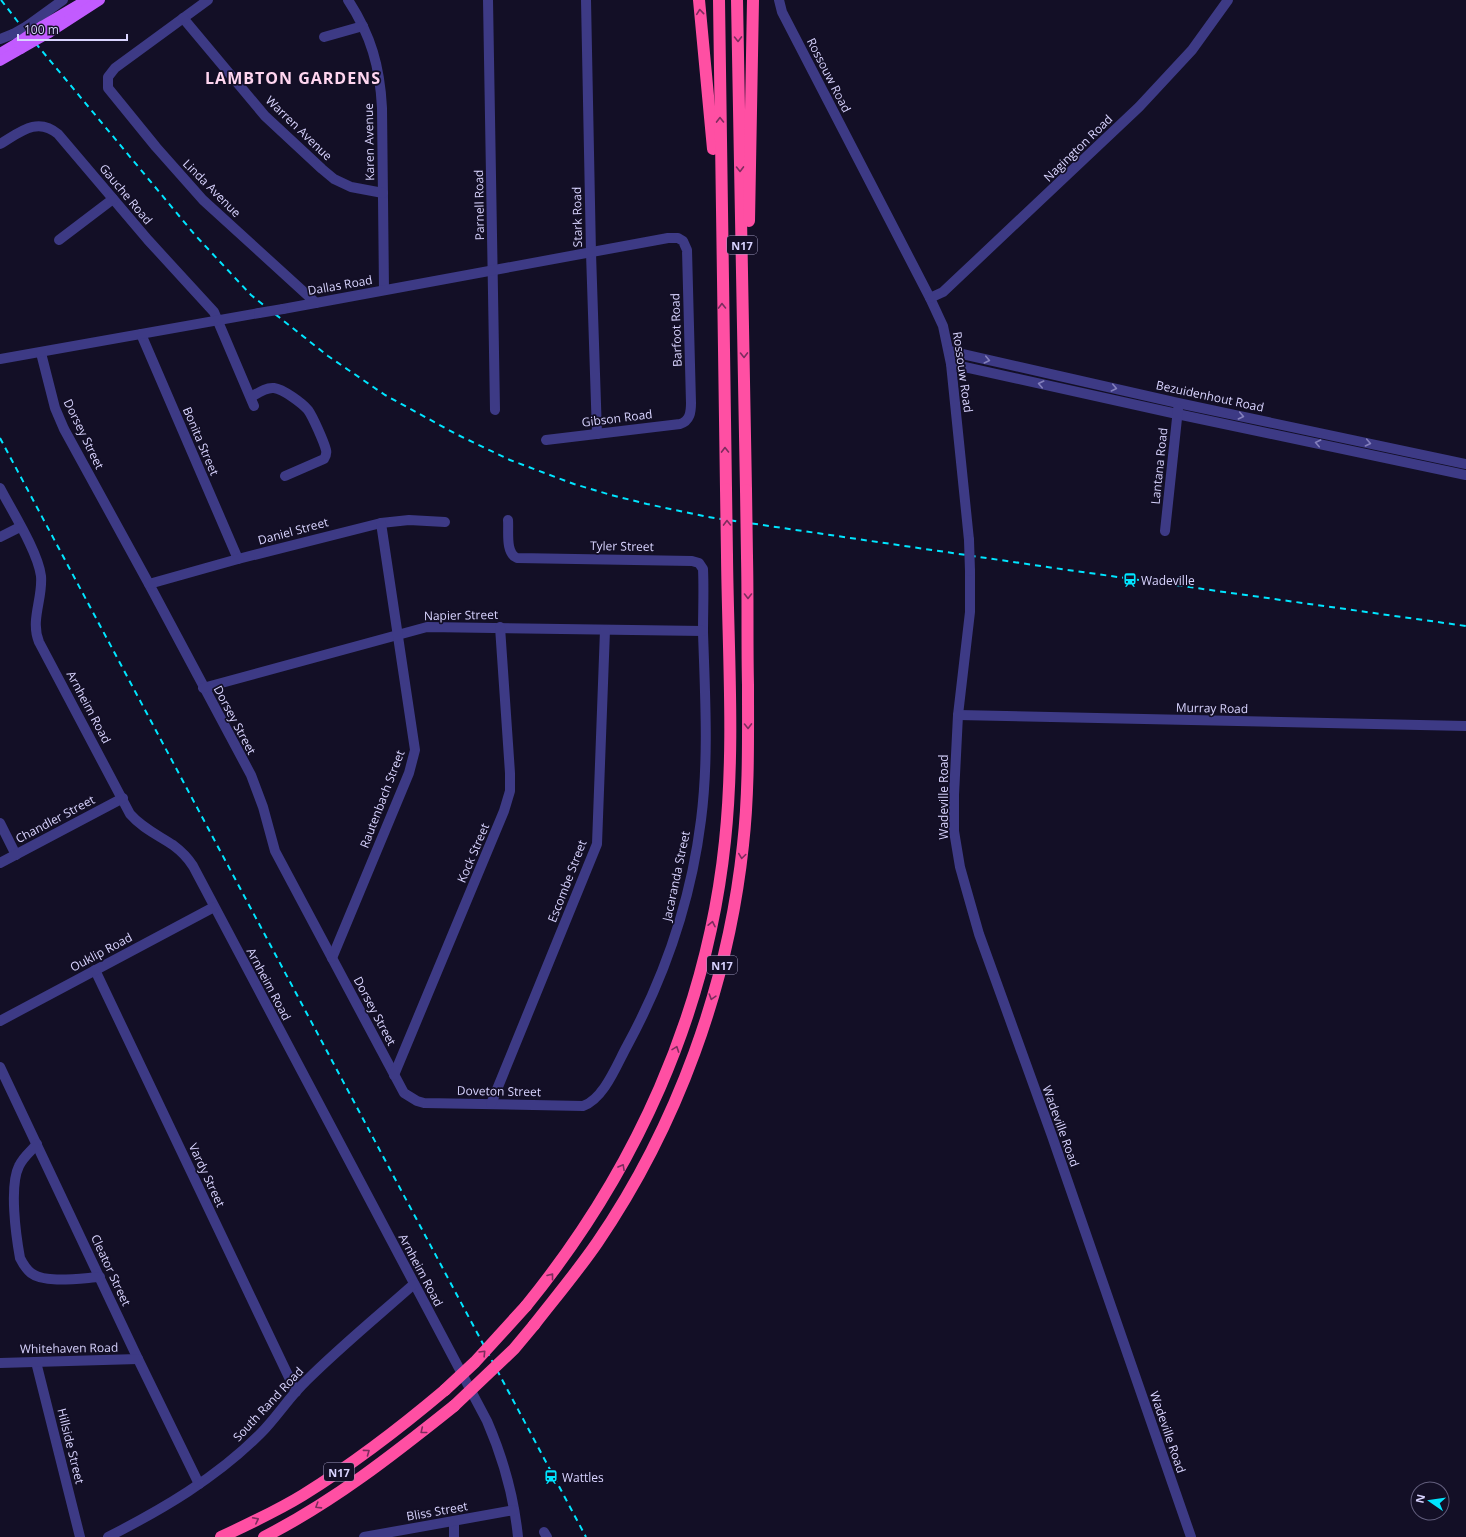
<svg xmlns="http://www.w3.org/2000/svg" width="1466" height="1537" font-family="'Open Sans',sans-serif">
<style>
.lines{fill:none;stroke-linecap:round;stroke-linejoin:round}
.minor{stroke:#3d3a85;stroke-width:10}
.major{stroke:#c25bff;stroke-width:10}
.highway{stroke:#ff4fa3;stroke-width:12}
.rail{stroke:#00e5ff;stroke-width:2;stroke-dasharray:6 5;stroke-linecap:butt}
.minor-bridge{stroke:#3d3a85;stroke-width:10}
.major-bridge{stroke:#c25bff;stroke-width:10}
.highway-bridge{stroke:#ff4fa3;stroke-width:12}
.oneway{stroke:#7d2c5e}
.oneway2{stroke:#837fbc}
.labels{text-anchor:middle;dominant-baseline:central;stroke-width:3.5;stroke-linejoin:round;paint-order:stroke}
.shield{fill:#130f26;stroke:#9e99be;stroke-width:1}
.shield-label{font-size:11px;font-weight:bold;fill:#d9d4ff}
.street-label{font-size:12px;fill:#d9d4ff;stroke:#130f26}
.poi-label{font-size:12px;fill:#d9d4ff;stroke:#130f26;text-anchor:start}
.district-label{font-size:16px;font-weight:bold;letter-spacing:1px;fill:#ffd6f0;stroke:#130f26}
</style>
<rect width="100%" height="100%" fill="#130f26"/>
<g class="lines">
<g class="minor">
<path d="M 208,0 L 115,68 L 108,77 L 108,88 L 156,147 L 203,200 L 316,303"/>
<path d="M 348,0 C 371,35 380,67 382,108 L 384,290"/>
<path d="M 488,0 L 495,410"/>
<path d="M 586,0 L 591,253 L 597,434"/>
<path d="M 779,0 L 782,12 L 930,298 L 943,326 L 951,364 L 969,540"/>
<path d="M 183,18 L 265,116 L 322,169 L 334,179 L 351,187 L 383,193"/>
<path d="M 27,26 L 63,0"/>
<path d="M 324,37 L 363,26"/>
<path d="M 0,39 L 13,34"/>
<path d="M 0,144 C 19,133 37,116 58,134 L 148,240 L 214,312 L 254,406"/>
<path d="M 59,240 L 113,199"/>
<path d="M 930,298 L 943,292 L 1139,107 L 1192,50 L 1228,0"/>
<path d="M 283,309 L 668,238 L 678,238 L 683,241 L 687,250 L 691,403 C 691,412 690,421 680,424 L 546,440"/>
<path d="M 141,334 L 238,559"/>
<path d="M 949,351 L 1178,403 L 1466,464"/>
<path d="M 41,353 L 55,408 L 64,429 L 149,584 L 251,775 L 263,807 L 275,851 L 404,1093 L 417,1101 L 424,1103 L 583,1106 C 604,1099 617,1064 627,1046 C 665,976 691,900 701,820 C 709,758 705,695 703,632 C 703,611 704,590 703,569 L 699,563 L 692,561 L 517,558 C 505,553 509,531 508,520"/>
<path d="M 0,359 L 259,313"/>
<path d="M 951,364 L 1177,414 L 1466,475"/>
<path d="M 251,397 C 258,393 266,387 274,388 C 283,389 302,403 308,410 C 313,417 324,442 326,450 C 327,454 326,456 324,459 L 285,476"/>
<path d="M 0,488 C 12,511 38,552 41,576 C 43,599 30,620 39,642 L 130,814 C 142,828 158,835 173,845 C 181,851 188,858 193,866 L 487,1421 C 503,1458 514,1497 518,1537"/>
<path d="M 1165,531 L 1178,409"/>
<path d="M 0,537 L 20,527"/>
<path d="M 970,571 L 970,612 L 958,715 L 954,795 L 954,831 L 960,867 L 979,934 L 1052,1136 L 1191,1537"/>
<path d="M 149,584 L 238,559 L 381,523 L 409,520 L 445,522"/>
<path d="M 203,688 L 427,627 L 703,631"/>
<path d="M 958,715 L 1466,726"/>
<path d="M 0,823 L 16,855"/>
<path d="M 0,863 L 123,798"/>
<path d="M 332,958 L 409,773 L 415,750 L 381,523"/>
<path d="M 95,970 L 296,1392"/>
<path d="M 0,1021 L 214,907"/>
<path d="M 0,1067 L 138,1359 L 199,1484"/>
<path d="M 394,1075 L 504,811 L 510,791 L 510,773 L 500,627"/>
<path d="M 491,1104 L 597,844 L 605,630"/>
<path d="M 37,1144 C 31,1151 23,1157 19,1166 C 9,1186 16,1236 20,1258 C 23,1264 26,1269 31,1273 C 45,1284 82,1278 100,1277"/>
<path d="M 36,1362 L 80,1537"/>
<path d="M 0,1363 L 138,1359"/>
<path d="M 454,1521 L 454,1537"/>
<path d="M 544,1532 L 547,1537"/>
<path d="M 108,1537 C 163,1509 216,1478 260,1434 C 277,1417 289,1397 306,1381 C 340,1347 378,1316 414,1284"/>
<path d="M 364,1537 L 514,1510"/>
</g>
<g class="major">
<path d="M 42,26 L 86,0"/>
<path d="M 49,33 L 100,0"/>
<path d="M 0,53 L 17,43"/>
<path d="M 0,61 L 21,49"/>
</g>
<g class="highway">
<path d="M 699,0 L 713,149"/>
<path d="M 719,0 L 726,489"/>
<path d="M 737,0 L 746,490"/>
<path d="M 749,221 L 753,0"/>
<path d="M 526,1306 C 635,1172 707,1014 725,841 C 735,747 728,651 727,556"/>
<path d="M 534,1325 C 555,1298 577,1272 597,1243 C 677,1126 728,986 743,845 C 749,792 748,738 748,685 C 747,642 748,600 747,557"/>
<path d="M 221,1537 C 249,1524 277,1511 303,1495 C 353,1464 400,1428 445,1390"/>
<path d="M 264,1537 C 333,1502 394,1454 454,1406"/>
</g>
<g class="rail">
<path d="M 1,0 L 18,22 L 195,235 L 251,295 L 328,356 L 385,395 L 456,434 L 510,460 L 574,484 L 611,495 L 647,504 L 708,517 L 1061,569 L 1466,626"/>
<path d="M 0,438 L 586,1537"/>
</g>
<g class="minor-bridge">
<path d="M 13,34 L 27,26"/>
<path d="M 259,313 L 283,309"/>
<path d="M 969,540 L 970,571"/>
</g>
<g class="major-bridge">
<path d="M 17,43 L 42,26"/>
<path d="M 21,49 L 49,33"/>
</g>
<g class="highway-bridge">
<path d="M 726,489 L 727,556"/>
<path d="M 746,490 L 747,557"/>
<path d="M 445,1390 L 475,1362 L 526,1306"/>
<path d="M 454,1406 L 514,1349 L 534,1325"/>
</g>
</g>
<defs><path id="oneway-chevron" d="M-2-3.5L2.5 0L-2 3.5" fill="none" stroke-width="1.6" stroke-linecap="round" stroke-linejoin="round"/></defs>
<g class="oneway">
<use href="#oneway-chevron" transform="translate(700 12) rotate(-96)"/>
<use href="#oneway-chevron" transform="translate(738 39) rotate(89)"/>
<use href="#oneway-chevron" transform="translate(720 120) rotate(-91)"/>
<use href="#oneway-chevron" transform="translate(740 169) rotate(89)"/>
<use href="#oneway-chevron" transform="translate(722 306) rotate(-91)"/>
<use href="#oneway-chevron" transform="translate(744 355) rotate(89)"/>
<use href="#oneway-chevron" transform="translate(725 450) rotate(-91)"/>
<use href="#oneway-chevron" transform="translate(727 523) rotate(-91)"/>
<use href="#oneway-chevron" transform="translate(748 596) rotate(90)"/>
<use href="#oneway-chevron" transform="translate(748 726) rotate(89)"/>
<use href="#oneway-chevron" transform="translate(742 856) rotate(98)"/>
<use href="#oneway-chevron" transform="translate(712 924) rotate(-78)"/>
<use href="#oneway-chevron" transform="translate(712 997) rotate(107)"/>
<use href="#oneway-chevron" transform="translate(676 1049) rotate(-70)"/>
<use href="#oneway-chevron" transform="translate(622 1167) rotate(-61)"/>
<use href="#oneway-chevron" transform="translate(551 1276) rotate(-52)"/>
<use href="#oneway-chevron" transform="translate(483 1353) rotate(-46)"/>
<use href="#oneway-chevron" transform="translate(423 1431) rotate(141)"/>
<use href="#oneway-chevron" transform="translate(367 1452) rotate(-36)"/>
<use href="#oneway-chevron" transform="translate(318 1506) rotate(148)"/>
<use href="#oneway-chevron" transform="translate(256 1520) rotate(-27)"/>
</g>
<g class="oneway2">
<use href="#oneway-chevron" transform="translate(987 360) rotate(13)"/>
<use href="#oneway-chevron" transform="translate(1041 384) rotate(-167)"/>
<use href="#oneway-chevron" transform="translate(1114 388) rotate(13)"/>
<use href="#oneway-chevron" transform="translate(1241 416) rotate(12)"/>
<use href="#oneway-chevron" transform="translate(1318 443) rotate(-168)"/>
<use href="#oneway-chevron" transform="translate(1368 443) rotate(12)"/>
</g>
<defs>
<symbol id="station-bare" viewBox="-9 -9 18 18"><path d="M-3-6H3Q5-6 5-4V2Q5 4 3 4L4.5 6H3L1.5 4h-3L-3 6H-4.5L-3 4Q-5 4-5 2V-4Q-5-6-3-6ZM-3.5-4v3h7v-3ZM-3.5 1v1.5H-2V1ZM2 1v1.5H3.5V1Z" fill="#00e5ff" stroke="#130f26" stroke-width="2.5" paint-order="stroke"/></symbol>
</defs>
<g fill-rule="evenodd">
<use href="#station-bare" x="1120" y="570" width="20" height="20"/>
<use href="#station-bare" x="541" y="1467" width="20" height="20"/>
</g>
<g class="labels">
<g class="shield">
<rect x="727" y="236" width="30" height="18" rx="3"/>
<rect x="707" y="956" width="30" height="18" rx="3"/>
<rect x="324" y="1463" width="30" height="18" rx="3"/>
</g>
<g class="shield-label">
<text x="742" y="245">N17</text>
<text x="722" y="965">N17</text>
<text x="339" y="1472">N17</text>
</g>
<g class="street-label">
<text transform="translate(829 75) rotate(63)">Rossouw Road</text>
<text transform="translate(299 128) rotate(44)">Warren Avenue</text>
<text transform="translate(369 142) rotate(-91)">Karen Avenue</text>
<text transform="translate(1078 148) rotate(-44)">Nagington Road</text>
<text transform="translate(212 188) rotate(45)">Linda Avenue</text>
<text transform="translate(126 194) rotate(50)">Gauche Road</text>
<text transform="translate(479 205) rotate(-91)">Parnell Road</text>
<text transform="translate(577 217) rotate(-91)">Stark Road</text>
<text transform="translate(340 285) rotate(-10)">Dallas Road</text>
<text transform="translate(676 330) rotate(-92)">Barfoot Road</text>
<text transform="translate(963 372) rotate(82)">Rossouw Road</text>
<text transform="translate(1210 396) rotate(12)">Bezuidenhout Road</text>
<text transform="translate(617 418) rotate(-7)">Gibson Road</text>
<text transform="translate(84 434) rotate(64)">Dorsey Street</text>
<text transform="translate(201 441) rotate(67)">Bonita Street</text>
<text transform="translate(1159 466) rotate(-84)">Lantana Road</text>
<text transform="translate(293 531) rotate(-15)">Daniel Street</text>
<text transform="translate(622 546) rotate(1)">Tyler Street</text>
<text transform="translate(461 615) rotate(-1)">Napier Street</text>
<text transform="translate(89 707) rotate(62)">Arnheim Road</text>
<text transform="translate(1212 708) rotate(1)">Murray Road</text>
<text transform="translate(235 720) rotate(62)">Dorsey Street</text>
<text transform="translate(943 797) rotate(-90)">Wadeville Road</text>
<text transform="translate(382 799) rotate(-69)">Rautenbach Street</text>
<text transform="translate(55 819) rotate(-28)">Chandler Street</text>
<text transform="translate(473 853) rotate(-67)">Kock Street</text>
<text transform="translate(676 876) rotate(-78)">Jacaranda Street</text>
<text transform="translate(567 881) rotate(-69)">Escombe Street</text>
<text transform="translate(101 952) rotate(-28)">Ouklip Road</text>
<text transform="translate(269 984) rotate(62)">Arnheim Road</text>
<text transform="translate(375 1011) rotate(62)">Dorsey Street</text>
<text transform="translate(499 1091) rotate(1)">Doveton Street</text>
<text transform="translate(1061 1126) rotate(70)">Wadeville Road</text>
<text transform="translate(207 1175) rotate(65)">Vardy Street</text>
<text transform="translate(111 1270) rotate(65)">Cleator Street</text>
<text transform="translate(421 1270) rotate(62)">Arnheim Road</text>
<text transform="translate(69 1348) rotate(-1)">Whitehaven Road</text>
<text transform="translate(268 1404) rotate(-47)">South Rand Road</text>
<text transform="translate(1168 1432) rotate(71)">Wadeville Road</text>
<text transform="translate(71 1446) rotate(76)">Hillside Street</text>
<text transform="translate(437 1511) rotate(-10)">Bliss Street</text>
</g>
<g class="poi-label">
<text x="1141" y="580">Wadeville</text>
<text x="562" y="1477">Wattles</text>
</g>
<g class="district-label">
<text x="293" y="78">LAMBTON GARDENS</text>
</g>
</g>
<g transform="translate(1430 1501) rotate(283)"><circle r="19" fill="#130f26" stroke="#625e7d"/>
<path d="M0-3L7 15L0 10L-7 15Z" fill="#00e5ff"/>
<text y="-6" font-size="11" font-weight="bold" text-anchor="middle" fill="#d9d4ff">N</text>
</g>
<path d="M18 34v6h109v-6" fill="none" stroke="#d9d4ff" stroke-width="2"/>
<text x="24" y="34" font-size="12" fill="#d9d4ff" stroke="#130f26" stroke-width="3" paint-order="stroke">100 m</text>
</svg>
